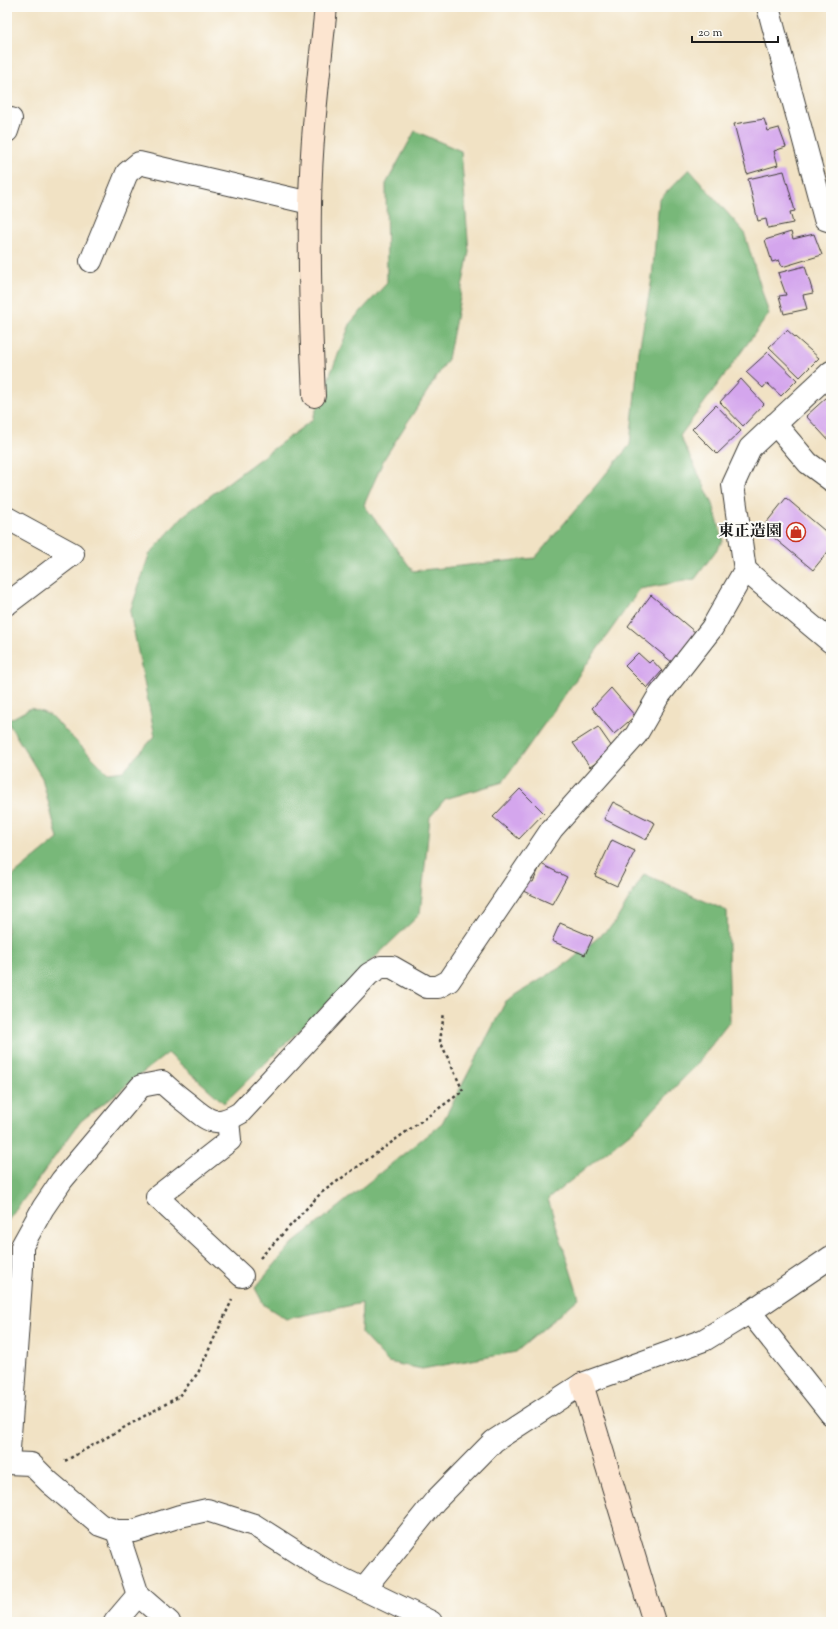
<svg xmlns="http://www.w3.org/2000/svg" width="838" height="1629" font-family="'Sorts Mill Goudy','Noto Serif JP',serif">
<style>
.forest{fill:#78b879;stroke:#4a6a4a}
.building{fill:#d4a6ed}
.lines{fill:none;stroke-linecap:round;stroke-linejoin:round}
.street-casing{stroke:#3c3a35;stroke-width:24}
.secondary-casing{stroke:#3c3a35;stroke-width:24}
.path{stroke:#3c3a35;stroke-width:2.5;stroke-dasharray:3 3;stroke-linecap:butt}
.street{stroke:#fff;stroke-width:22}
.secondary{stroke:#fce5d0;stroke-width:22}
.labels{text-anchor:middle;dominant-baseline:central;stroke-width:4;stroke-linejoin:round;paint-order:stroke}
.poi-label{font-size:16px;font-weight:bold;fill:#1c1c1c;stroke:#fdfcf7;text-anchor:end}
</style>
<rect width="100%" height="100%" fill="#fdfcf7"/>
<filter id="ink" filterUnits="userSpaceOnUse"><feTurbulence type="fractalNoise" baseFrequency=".025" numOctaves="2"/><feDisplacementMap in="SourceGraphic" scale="8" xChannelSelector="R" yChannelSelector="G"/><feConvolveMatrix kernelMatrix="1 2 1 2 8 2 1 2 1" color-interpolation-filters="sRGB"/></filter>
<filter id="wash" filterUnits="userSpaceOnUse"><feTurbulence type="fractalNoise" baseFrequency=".012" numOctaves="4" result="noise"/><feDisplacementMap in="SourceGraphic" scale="16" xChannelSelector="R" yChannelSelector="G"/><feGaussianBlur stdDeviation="0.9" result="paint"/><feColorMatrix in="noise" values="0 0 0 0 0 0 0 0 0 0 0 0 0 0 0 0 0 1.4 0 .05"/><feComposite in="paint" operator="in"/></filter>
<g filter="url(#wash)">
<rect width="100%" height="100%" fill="#f1e2c4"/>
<g class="forest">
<path d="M 415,131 L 461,151 L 469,252 L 448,359 L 384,459 L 364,505 L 413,571 L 535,558 L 630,445 L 639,351 L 652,278 L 659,200 L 689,169 L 744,232 L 769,314 L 680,436 L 713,504 L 723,541 L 695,579 L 640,589 L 503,782 L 445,799 L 430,817 L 420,914 L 224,1103 L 168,1053 L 81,1121 L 7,1222 L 7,886 L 9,879 L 58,839 L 42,778 L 7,721 L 31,708 L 50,715 L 108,773 L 123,771 L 155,736 L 130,612 L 149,555 L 183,516 L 312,420 L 351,322 L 387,283 L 386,184 Z"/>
<path d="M 644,874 L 727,911 L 730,1021 L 697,1064 L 637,1127 L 548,1199 L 579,1298 L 516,1352 L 422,1369 L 388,1362 L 361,1333 L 362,1303 L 286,1319 L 264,1305 L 255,1288 L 292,1244 L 442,1123 L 506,1001 L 569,962 L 614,924 Z"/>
</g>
<g id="blocks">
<g class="building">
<path d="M 764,119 L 768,131 L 779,128 L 786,147 L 774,151 L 778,165 L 747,174 L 734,124 Z"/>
<path d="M 784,171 L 795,211 L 790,212 L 793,223 L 768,228 L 766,219 L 758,221 L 748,179 Z"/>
<path d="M 791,232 L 793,239 L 814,234 L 822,255 L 782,267 L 779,260 L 772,262 L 765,240 Z"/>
<path d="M 805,266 L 813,293 L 803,295 L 807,309 L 784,314 L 779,296 L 786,295 L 778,273 Z"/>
<path d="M 787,330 L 819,358 L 800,377 L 769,347 Z"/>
<path d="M 768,352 L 797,380 L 781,396 L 767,383 L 763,388 L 746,372 Z"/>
<path d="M 741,379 L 764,404 L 743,426 L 720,402 Z"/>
<path d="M 827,397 L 831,402 L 830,442 L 806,416 Z"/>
<path d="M 716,405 L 741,431 L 717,454 L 692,429 Z"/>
<path d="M 786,498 L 831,536 L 831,548 L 813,570 L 762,528 Z"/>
<path d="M 651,595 L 696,633 L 673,663 L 628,626 Z"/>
<path d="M 638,653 L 649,663 L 652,660 L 662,671 L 647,688 L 625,666 Z"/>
<path d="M 611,688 L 635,716 L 614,734 L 592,708 Z"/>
<path d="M 598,727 L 614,750 L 590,767 L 573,743 Z"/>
<path d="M 520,789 L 544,813 L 519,839 L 493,817 Z"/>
<path d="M 613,802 L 655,823 L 646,840 L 604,819 Z"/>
<path d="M 612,840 L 635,851 L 617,886 L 595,876 Z"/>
<path d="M 541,864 L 567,877 L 552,904 L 523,891 L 527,881 L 533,882 Z"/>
<path d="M 560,923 L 593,937 L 585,955 L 552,941 Z"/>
</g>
</g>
</g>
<g filter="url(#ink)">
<use href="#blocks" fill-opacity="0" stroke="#3c3a35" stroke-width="1"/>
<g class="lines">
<defs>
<g id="street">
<path d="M 768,7 L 825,219 L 831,221"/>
<path d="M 7,119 L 11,119 L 7,131"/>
<path d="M 91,261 L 127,173 L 139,163 L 310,203"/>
<path d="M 775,424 L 808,463 L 831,480"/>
<path d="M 7,518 L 73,554 L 7,604"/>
<path d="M 745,570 L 831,642"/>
<path d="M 228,1120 L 230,1140 L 157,1197 L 242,1276"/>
<path d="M 750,1312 L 831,1414"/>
<path d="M 7,1463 L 31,1464 L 49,1482 L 100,1525 L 117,1531 L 134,1531 L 180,1516 L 207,1510 L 254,1525 L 326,1571 L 431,1622"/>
<path d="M 8,1463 L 22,1267 L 22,1246 L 43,1208 L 62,1180 L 141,1086 L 162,1082 C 170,1090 179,1097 188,1104 C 208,1121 215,1128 240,1113 L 369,974 L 381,967 L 392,967 L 427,987 L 438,987 L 449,981 L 552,829 L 636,735 L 658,697 L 712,628 L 745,570 L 733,485 L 750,448 L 831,372"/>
<path d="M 117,1531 L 138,1595 L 169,1622"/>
<path d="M 364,1589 L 435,1501 L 494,1441 L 582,1384 L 704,1340 L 750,1312 L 831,1257"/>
<path d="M 115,1622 L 138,1595"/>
</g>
<g id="secondary">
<path d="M 314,396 C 311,332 309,268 310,204 C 311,138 319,73 326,7"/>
<path d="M 582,1384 L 654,1622"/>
</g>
</defs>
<use href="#street" class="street-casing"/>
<use href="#secondary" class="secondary-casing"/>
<g class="path">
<path d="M 260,1258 L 321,1193 L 463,1091 L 440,1041 L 444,1013"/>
<path d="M 65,1461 L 178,1397 L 198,1373 L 232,1300"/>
</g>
<use href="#street" class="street"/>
<use href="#secondary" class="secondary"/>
</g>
</g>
<defs>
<symbol id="shop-ring" viewBox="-11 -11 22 22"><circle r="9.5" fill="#fdfcf7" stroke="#c8321e" stroke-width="1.5"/><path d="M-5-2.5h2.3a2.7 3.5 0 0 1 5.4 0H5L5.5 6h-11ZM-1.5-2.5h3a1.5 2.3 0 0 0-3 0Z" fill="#c8321e"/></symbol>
</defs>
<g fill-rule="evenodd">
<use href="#shop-ring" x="785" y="521" width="22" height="22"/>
</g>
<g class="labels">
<g class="poi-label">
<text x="782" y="532">東正造園</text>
</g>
</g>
<rect width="838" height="1629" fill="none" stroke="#fdfcf7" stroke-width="24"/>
<path d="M692 36v6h86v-6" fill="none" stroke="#1c1c1c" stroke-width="2"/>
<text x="698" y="36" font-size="12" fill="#1c1c1c" stroke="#fdfcf7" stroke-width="3" paint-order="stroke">20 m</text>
</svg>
